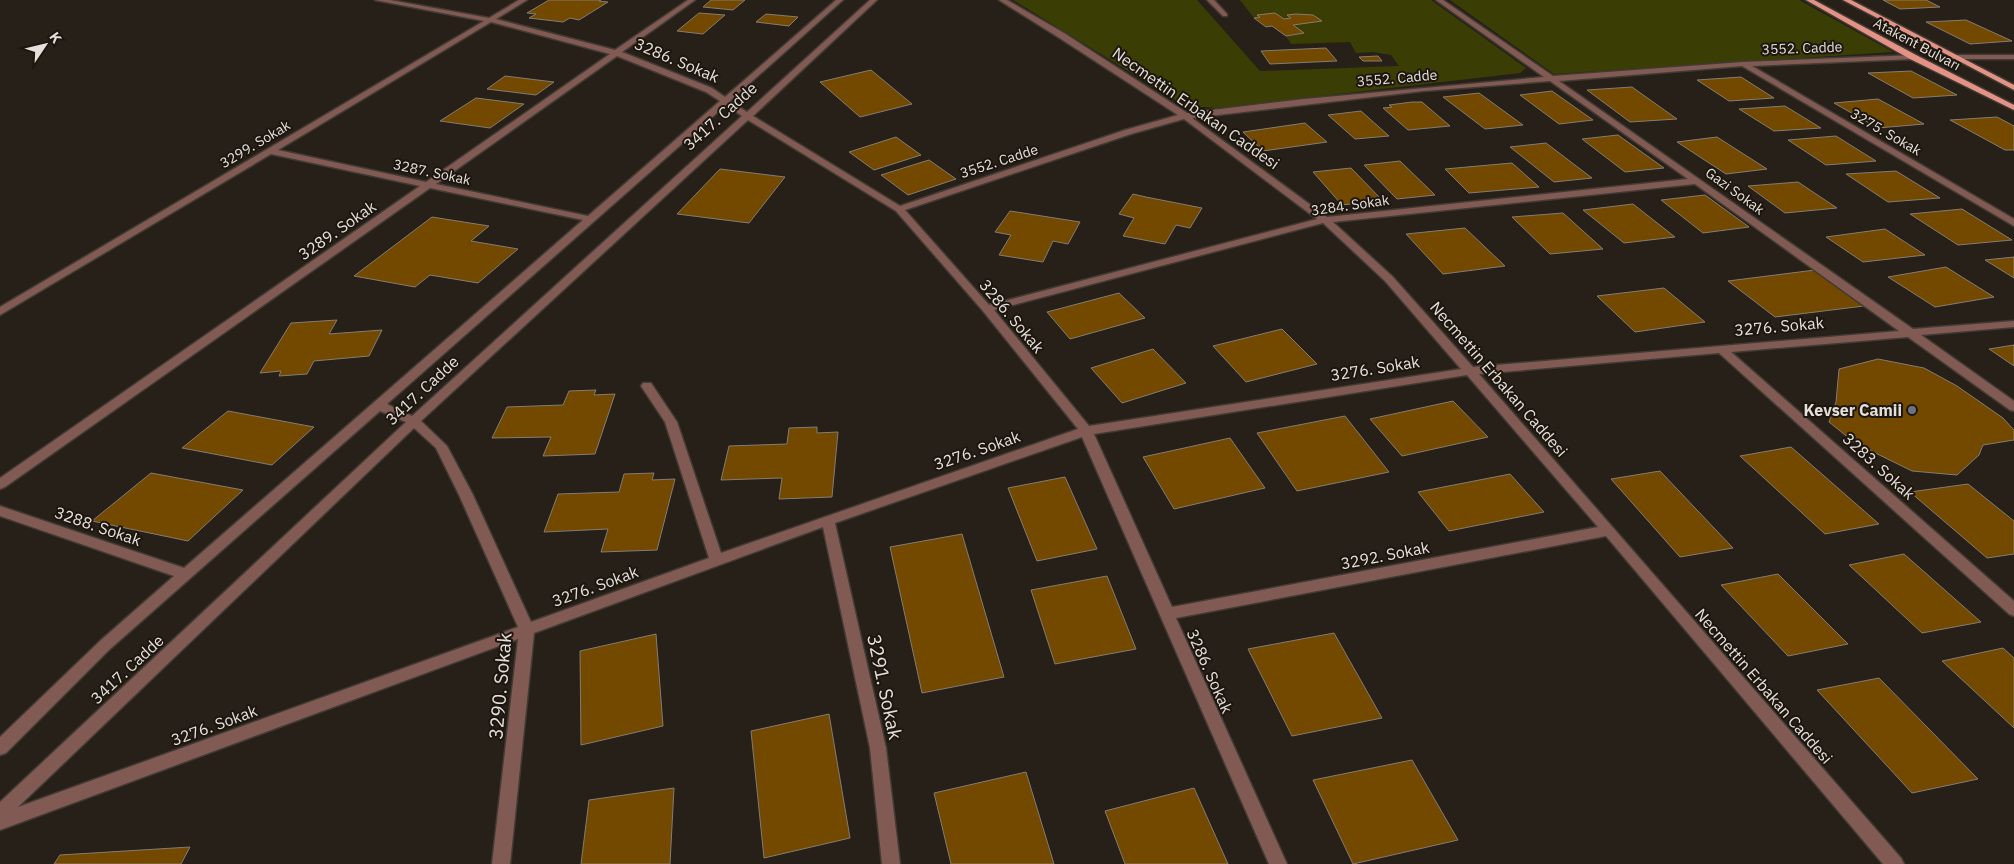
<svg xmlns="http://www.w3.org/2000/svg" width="2014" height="864" font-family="'IBM Plex Sans',sans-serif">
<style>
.green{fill:#3b3e04}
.building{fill:#734900;stroke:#847c73}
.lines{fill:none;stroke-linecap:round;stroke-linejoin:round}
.minor-casing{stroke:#413b33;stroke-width:3}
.major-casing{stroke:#413b33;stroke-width:3}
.minor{fill:#825a54;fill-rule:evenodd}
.major{fill:#e49286;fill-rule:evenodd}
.worship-dot{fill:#6b7280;stroke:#1d160f;stroke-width:2}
.labels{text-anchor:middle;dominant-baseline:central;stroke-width:4;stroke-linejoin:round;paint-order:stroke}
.far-street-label{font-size:14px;fill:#e5e0db;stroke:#1d160f}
.street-label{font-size:16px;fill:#e5e0db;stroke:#1d160f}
.poi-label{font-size:16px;font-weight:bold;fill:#e5e0db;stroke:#1d160f;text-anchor:end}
.near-street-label{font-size:19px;fill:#e5e0db;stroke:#1d160f}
</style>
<rect width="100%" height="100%" fill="#262018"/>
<g class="green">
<path d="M 1013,0 L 1197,0 L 1260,71 L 1399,66 L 1391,55 L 1373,52 L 1356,53 L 1350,42 L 1291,44 L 1286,36 L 1304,33 L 1293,25 L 1321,21 L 1305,14 L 1287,15 L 1291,18 L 1284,19 L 1258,15 L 1260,17 L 1254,18 L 1240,0 L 1431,0 L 1526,68 L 1520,73 L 1217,108 L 1185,106 Z"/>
<path d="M 1450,0 L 1799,0 L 1893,52 L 1554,74 Z"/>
</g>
<g class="building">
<path d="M 549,0 L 601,0 L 599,1 L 608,2 L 579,20 L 570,18 L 563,22 L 529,18 L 536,14 L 527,13 Z"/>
<path d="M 711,0 L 745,0 L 733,10 L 703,7 Z"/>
<path d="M 1883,0 L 1926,0 L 1940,7 L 1900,9 Z"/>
<path d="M 699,13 L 725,15 L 703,34 L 677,31 Z"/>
<path d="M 1275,13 L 1284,19 L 1291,18 L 1287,15 L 1296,14 L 1313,15 L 1322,21 L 1293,25 L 1304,33 L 1286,36 L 1272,26 L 1266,27 L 1254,18 L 1260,17 L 1257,15 Z"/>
<path d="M 766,14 L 798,17 L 789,26 L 756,22 Z"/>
<path d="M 1966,20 L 2012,41 L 1970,44 L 1926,22 Z"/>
<path d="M 1326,48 L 1337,61 L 1270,64 L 1261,51 Z"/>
<path d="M 1378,56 L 1382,61 L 1363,61 L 1359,57 Z"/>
<path d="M 871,70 L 912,104 L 860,117 L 820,82 Z"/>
<path d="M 1911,71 L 1957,95 L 1913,98 L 1868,73 Z"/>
<path d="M 505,76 L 554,82 L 536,95 L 487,89 Z"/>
<path d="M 1741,77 L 1774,98 L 1729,101 L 1697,80 Z"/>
<path d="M 1632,87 L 1677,119 L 1630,122 L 1587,90 Z"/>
<path d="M 1552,91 L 1593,120 L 1559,124 L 1520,95 Z"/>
<path d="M 1479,93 L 1523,125 L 1485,129 L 1443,97 Z"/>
<path d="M 476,98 L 524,104 L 490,128 L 440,121 Z"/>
<path d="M 1878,99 L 1924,124 L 1878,128 L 1834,103 Z"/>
<path d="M 1412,102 L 1422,102 L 1450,126 L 1408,130 L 1383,108 L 1392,107 L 1389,105 Z"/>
<path d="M 1785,106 L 1821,128 L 1774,131 L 1739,109 Z"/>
<path d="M 1361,111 L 1389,136 L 1355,139 L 1328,115 Z"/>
<path d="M 1997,117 L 2014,126 L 2014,150 L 2005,150 L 1950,120 Z"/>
<path d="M 1305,123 L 1327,142 L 1263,151 L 1243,132 Z"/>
<path d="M 1618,135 L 1664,168 L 1625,172 L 1582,139 Z"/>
<path d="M 1836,136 L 1876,161 L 1826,165 L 1788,140 Z"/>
<path d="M 896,137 L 921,155 L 874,170 L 849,152 Z"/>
<path d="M 1717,137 L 1767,169 L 1726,174 L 1677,142 Z"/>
<path d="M 1546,143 L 1592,178 L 1554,182 L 1510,147 Z"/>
<path d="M 929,160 L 956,179 L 908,195 L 881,175 Z"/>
<path d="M 1400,161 L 1435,195 L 1397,199 L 1364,165 Z"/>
<path d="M 1512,163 L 1539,187 L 1469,193 L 1445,169 Z"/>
<path d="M 1351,168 L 1382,200 L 1342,205 L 1313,172 Z"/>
<path d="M 720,169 L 785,177 L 749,223 L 677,214 Z"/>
<path d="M 1896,171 L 1940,198 L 1888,202 L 1846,174 Z"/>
<path d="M 1798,182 L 1837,208 L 1785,213 L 1748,186 Z"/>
<path d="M 1133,194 L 1146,197 L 1202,208 L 1190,228 L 1176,225 L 1165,244 L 1123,236 L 1134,218 L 1119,214 Z"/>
<path d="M 1705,195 L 1749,227 L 1703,233 L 1661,200 Z"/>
<path d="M 1633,204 L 1675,237 L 1624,243 L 1583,210 Z"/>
<path d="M 1962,209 L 2012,240 L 1958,245 L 1910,214 Z"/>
<path d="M 1010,211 L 1023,213 L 1080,222 L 1068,244 L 1053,241 L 1043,262 L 999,255 L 1011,235 L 995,232 Z"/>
<path d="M 1563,213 L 1603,249 L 1550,254 L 1512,217 Z"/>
<path d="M 432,217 L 489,226 L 471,241 L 518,249 L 478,283 L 430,275 L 415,287 L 354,276 Z"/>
<path d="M 1465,228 L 1505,266 L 1443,274 L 1406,234 Z"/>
<path d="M 1885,229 L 1925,255 L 1863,262 L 1826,237 Z"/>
<path d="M 2014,257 L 2014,278 L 1985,260 Z"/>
<path d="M 1946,267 L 1994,297 L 1935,307 L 1888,277 Z"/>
<path d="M 1815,270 L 1864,306 L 1775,317 L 1728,281 Z"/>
<path d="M 1664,288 L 1705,322 L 1635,332 L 1597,296 Z"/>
<path d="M 1119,293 L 1145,318 L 1070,339 L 1047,312 Z"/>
<path d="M 337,320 L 329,334 L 382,330 L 369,356 L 314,361 L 307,374 L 279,376 L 281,371 L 260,373 L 291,323 Z"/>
<path d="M 1282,329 L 1317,364 L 1246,382 L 1213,346 Z"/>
<path d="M 2014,345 L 2014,366 L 1989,349 Z"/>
<path d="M 1153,349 L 1186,383 L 1122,403 L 1091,368 Z"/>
<path d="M 1878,359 L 1924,368 L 1957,386 L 2003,418 L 2014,430 L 2014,440 L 1983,445 L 1979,455 L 1957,475 L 1912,471 L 1855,443 L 1829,422 L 1836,402 L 1839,369 Z"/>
<path d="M 596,390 L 594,395 L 615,394 L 595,454 L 543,456 L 551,437 L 492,438 L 507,407 L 563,405 L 569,391 Z"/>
<path d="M 1453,401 L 1488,437 L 1402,456 L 1370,419 Z"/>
<path d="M 228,411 L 314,427 L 272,465 L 182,448 Z"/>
<path d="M 1345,416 L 1389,472 L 1297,491 L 1257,433 Z"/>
<path d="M 817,427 L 817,433 L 838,432 L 832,497 L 779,499 L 782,478 L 721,480 L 729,446 L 787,444 L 789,428 Z"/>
<path d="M 1230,438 L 1265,488 L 1174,509 L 1143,457 Z"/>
<path d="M 1791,447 L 1879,524 L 1825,534 L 1740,456 Z"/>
<path d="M 1660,471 L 1733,548 L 1680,557 L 1611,479 Z"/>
<path d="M 151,473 L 243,490 L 188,541 L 92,521 Z"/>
<path d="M 654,473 L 652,480 L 675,479 L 657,550 L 601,552 L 608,529 L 544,532 L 558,494 L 619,492 L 624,474 Z"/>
<path d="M 1510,474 L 1544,512 L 1449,531 L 1418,492 Z"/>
<path d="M 1065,477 L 1097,549 L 1037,561 L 1008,488 Z"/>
<path d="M 1968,484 L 2014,521 L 2014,554 L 1987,558 L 1910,492 Z"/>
<path d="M 962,534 L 1004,677 L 922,693 L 890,547 Z"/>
<path d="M 1904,554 L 1981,622 L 1922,633 L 1849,565 Z"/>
<path d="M 1778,574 L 1848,644 L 1788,656 L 1721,585 Z"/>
<path d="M 1107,576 L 1136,649 L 1055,664 L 1031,590 Z"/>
<path d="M 1334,633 L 1382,718 L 1292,736 L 1248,649 Z"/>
<path d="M 656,634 L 663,726 L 581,745 L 580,651 Z"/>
<path d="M 2003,648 L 2014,658 L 2014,728 L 1942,661 Z"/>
<path d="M 1879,678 L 1978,779 L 1912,793 L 1817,690 Z"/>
<path d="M 829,714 L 850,838 L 764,858 L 751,731 Z"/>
<path d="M 1412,760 L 1458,840 L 1353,864 L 1313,780 Z"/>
<path d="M 1026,772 L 1054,864 L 951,864 L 934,793 Z"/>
<path d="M 674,788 L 670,864 L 581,864 L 589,800 Z"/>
<path d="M 1194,788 L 1228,864 L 1125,864 L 1105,811 Z"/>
<path d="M 190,847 L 181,864 L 54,864 L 60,855 Z"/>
</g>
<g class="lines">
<defs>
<g id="minor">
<path d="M 375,0 L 390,0 L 489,18 L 519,0 L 527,0 L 496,19 L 615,50 L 688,0 L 695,0 L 622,52 L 712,88 L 725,97 L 836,0 L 843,0 L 730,101 L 747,112 L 870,0 L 877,0 L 753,116 L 900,206 L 1125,130 L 1178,115 L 1058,37 L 999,0 L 1007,0 L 1064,33 L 1187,113 L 1304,99 L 1544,77 L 1436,0 L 1443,0 L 1553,76 L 1743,62 L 1916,55 L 1917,57 L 1913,59 L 1752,66 L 2014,219 L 2014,226 L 1742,66 L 1559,81 L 1913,329 L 2014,321 L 2014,327 L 1921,335 L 2014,401 L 2014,411 L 2010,410 L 1908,337 L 1731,352 L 2014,601 L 2014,616 L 2009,614 L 1719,353 L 1479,374 L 1901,858 L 1904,864 L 1883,864 L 1606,536 L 1176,618 L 1287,864 L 1269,864 L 1082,437 L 835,523 L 886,748 L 900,864 L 882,864 L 870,748 L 823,527 L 534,633 L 510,864 L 492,864 L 518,639 L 0,830 L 0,802 L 406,422 L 380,411 L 110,649 L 6,753 L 0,755 L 0,737 L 100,641 L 174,576 L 0,516 L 0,506 L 184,568 L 583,220 L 430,188 L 5,487 L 0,489 L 0,478 L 420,186 L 271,154 L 0,315 L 0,307 L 484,21 ZM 491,22 L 610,54 L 426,182 L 278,150 ZM 617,56 L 706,92 L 720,101 L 588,216 L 436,184 ZM 1550,81 L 1688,179 L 1327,217 L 1192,118 L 1423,91 ZM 726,105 L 742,116 L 412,416 L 387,404 ZM 1184,119 L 1317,219 L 989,305 L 905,210 L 1131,134 ZM 748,120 L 896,211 L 983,311 L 1078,429 L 721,553 L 677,422 L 651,383 L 643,383 L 641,386 L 665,422 L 709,558 L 531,622 L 473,495 L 447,446 L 421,421 ZM 1695,184 L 1899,331 L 1473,367 L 1393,277 L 1333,222 ZM 1323,223 L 1385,281 L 1461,369 L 1089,426 L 994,310 ZM 1467,375 L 1598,527 L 1172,607 L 1094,434 ZM 414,428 L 436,448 L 459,495 L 518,627 L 18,807 Z"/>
<path d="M 1207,0 L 1214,0 L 1227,14 L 1227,16 L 1223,16 Z"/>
<path d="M 1950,55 L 2014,55 L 2014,59 L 1953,59 L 1949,57 Z"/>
</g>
<g id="major">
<path d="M 1806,0 L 1814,0 L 1916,55 L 2014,105 L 2014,110 L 1910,59 Z"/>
<path d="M 1843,0 L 1851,0 L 2014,85 L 2014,90 Z"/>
</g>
</defs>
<use href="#minor" class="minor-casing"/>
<use href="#major" class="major-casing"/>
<use href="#minor" class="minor"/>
<use href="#major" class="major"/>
</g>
<circle class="worship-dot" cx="1912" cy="410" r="5"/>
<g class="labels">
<g class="far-street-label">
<text transform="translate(1917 44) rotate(28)">Atakent Bulvarı</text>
<text transform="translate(1802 48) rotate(-2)">3552. Cadde</text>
<text transform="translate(1397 78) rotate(-5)">3552. Cadde</text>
<text transform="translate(1886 132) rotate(30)">3275. Sokak</text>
<text transform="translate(255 144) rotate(-31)">3299. Sokak</text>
<text transform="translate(999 161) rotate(-18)">3552. Cadde</text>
<text transform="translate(432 172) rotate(12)">3287. Sokak</text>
<text transform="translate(1735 191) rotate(36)">Gazi Sokak</text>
<text transform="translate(1350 205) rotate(-8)">3284. Sokak</text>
</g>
<g class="street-label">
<text transform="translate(677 60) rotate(23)">3286. Sokak</text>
<text transform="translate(1196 108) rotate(35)">Necmettin Erbakan Caddesi</text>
<text transform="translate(720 116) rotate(-42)">3417. Cadde</text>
<text transform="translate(337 230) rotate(-35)">3289. Sokak</text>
<text transform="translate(1012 316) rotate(50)">3286. Sokak</text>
<text transform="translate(1779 326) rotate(-5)">3276. Sokak</text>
<text transform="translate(1375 368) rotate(-9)">3276. Sokak</text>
<text transform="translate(1499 379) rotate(49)">Necmettin Erbakan Caddesi</text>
<text transform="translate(422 390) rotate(-43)">3417. Cadde</text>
<text transform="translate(977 450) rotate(-19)">3276. Sokak</text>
<text transform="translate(1879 466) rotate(42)">3283. Sokak</text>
<text transform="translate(98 526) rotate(19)">3288. Sokak</text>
<text transform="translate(1385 555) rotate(-11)">3292. Sokak</text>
<text transform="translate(595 586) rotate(-20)">3276. Sokak</text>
<text transform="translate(127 669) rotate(-43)">3417. Cadde</text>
<text transform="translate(1210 671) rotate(66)">3286. Sokak</text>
<text transform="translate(1764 686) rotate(49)">Necmettin Erbakan Caddesi</text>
<text transform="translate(214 725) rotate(-20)">3276. Sokak</text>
</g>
<g class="poi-label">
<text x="1902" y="410">Kevser Camii</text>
</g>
<g class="near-street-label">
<text transform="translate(500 686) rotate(-85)">3290. Sokak</text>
<text transform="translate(885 687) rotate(78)">3291. Sokak</text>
</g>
</g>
<g transform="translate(45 45) rotate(55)" stroke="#1d160f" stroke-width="4" paint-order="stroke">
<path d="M0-4L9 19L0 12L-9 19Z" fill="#e5e0db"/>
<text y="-8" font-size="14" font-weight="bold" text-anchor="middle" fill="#e5e0db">K</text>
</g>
</svg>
